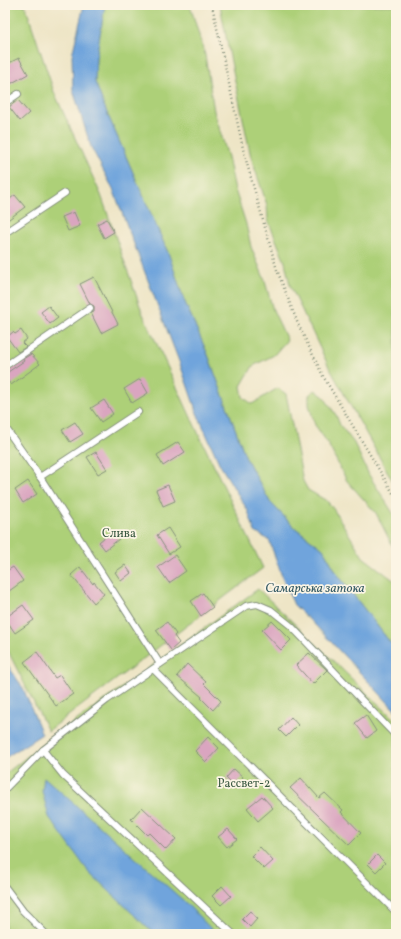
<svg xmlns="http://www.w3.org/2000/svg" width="401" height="939" font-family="Vollkorn,serif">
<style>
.green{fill:#add078;stroke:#668656}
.water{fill:#6fa4dc;stroke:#477088}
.building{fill:#daa5c0}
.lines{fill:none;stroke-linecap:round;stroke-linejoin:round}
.service-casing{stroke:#86917d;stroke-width:8}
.path{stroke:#86917d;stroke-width:2.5;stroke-dasharray:1 3;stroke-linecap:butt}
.service{stroke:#fff;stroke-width:6}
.labels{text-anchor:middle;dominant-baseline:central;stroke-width:3.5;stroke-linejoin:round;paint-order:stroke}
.park-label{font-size:12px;fill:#3b5a42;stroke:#fcf5e5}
.water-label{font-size:13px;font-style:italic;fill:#375c66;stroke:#fcf5e5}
</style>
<rect width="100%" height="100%" fill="#fcf5e5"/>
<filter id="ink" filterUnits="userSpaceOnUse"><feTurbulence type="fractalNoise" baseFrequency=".025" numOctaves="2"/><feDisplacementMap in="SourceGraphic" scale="8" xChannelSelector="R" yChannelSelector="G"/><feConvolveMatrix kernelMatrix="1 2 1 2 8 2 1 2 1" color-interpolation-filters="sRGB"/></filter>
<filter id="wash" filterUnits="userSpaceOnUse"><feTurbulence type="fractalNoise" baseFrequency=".012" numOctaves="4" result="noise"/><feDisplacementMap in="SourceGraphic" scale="16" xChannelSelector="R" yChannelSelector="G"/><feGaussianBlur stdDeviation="0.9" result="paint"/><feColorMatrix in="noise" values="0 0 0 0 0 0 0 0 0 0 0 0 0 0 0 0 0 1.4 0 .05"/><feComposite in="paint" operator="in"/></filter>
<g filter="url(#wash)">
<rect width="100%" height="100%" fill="#eee5c6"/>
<g class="green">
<path d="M 5,5 L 25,5 L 54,92 L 101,195 L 142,312 L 200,437 L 263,568 L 48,731 L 5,645 Z"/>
<path d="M 105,5 L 190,5 L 205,55 L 214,111 L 228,157 L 235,190 L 246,224 L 251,247 L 264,278 L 273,310 L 287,340 L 274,355 L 253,366 L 241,386 L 243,397 L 252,404 L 278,388 L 286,394 L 303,481 L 308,490 L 327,501 L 334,510 L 363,557 L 396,582 L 396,650 L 338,575 L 323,549 L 294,527 L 270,502 L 246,458 L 208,355 L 184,300 L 169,255 L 107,113 L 95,82 L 96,58 Z"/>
<path d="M 220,5 L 396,5 L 396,487 L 329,367 L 290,285 L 285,262 L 268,220 L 267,205 L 251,157 L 229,52 Z"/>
<path d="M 315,390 L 324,397 L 336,415 L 340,425 L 354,443 L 369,475 L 396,518 L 396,553 L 376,513 L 347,481 L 327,442 L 315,425 L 309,405 L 309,395 Z"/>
<path d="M 258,589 L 396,721 L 396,934 L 5,934 L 5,774 L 33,752 Z"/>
</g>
<g class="water">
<path d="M 84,5 L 105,5 L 96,58 L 95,82 L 107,113 L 169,255 L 184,300 L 208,355 L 246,458 L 270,502 L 294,527 L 323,549 L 338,575 L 396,650 L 396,711 L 317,627 L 294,605 L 284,582 L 269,540 L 255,532 L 248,511 L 220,465 L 197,413 L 180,364 L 113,189 L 91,147 L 73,90 L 72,55 Z"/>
<path d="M 5,661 L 23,688 L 42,734 L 5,758 Z"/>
<path d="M 44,777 L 185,902 L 216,934 L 154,934 L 88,871 L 49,817 L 42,791 Z"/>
</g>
<g id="blocks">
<g class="building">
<path d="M 19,58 L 28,74 L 5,87 L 5,65 Z"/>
<path d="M 18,100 L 29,113 L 20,121 L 9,107 Z"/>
<path d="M 15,195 L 25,207 L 5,222 L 5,203 Z"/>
<path d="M 74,212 L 80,226 L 68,231 L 62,217 Z"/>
<path d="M 107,219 L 114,232 L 104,238 L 97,224 Z"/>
<path d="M 94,277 L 118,324 L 101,333 L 91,313 L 94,312 L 94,306 L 90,304 L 80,284 Z"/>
<path d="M 49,306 L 58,318 L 50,324 L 41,312 Z"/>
<path d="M 21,330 L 27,339 L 22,343 L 26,347 L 18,352 L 7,337 L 13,332 L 15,334 Z"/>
<path d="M 31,354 L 40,364 L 11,385 L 5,377 L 5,374 L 24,361 L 23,359 Z"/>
<path d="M 140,379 L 148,393 L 132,403 L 124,389 Z"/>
<path d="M 104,400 L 113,414 L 101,422 L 91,408 Z"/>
<path d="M 75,422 L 83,434 L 70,442 L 62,430 Z"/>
<path d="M 178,442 L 185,452 L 163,466 L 157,455 Z"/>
<path d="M 96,452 L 107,469 L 98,474 L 87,457 Z"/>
<path d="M 28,481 L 37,494 L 23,503 L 15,490 Z"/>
<path d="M 168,485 L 175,501 L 163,506 L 156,490 Z"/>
<path d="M 168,528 L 180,547 L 169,554 L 157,535 Z"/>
<path d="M 112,531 L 119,539 L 105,550 L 99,542 Z"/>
<path d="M 175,555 L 186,571 L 169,583 L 158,567 Z"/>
<path d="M 125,565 L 131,573 L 121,581 L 115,572 Z"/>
<path d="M 13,567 L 23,581 L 5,594 L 5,572 Z"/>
<path d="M 80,567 L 93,584 L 94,582 L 104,594 L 94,603 L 71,575 Z"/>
<path d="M 203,593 L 213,607 L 201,616 L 191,601 Z"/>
<path d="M 23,605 L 34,620 L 15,633 L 5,618 Z"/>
<path d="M 272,621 L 291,640 L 281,650 L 262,630 Z"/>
<path d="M 167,622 L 176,634 L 174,636 L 179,643 L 171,650 L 156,630 Z"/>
<path d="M 37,652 L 55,678 L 60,675 L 73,694 L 56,706 L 24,662 Z"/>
<path d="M 309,653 L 327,670 L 313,684 L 296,665 Z"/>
<path d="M 187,664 L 206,682 L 204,684 L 221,701 L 213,710 L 201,698 L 202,697 L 177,676 Z"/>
<path d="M 366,715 L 376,731 L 367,738 L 355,723 Z"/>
<path d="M 291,717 L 298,725 L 286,737 L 279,730 Z"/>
<path d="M 208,737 L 219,748 L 206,762 L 195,751 Z"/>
<path d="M 234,769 L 243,777 L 234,786 L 226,778 Z"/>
<path d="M 301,778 L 319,798 L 325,793 L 343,810 L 341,812 L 361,833 L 349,845 L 290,788 Z"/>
<path d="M 262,796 L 273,808 L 258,821 L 247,808 Z"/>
<path d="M 142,807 L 176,839 L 166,850 L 149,833 L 147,835 L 131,819 Z"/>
<path d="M 228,829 L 237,839 L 227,847 L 218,837 Z"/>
<path d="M 260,847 L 273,861 L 264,869 L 251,856 Z"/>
<path d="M 377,855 L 385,863 L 376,872 L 368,864 Z"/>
<path d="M 222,886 L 231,896 L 221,905 L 212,896 Z"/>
<path d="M 250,911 L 257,919 L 250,927 L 242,919 Z"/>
</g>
</g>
</g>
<g filter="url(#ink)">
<use href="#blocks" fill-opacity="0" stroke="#86917d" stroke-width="1"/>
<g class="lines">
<defs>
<g id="service">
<path d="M 5,103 L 18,94"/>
<path d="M 5,233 L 65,193"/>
<path d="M 5,366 L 90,308"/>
<path d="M 5,427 L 40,477 L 160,664"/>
<path d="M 40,477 L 138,412"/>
<path d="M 154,670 L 396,912"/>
<path d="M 43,750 L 63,775 L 233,934"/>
<path d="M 5,789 L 43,750 L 107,700 L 246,606 L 257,604 L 271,610 L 291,626 L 396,736"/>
<path d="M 5,887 L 23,911 L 46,934"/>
</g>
</defs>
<use href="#service" class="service-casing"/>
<path class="path" d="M 212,5 L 244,153 L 277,270 L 298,324 L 323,376 L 396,498"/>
<use href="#service" class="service"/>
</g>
</g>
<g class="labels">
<g class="park-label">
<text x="119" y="534">Слива</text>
<text x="244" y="784">Рассвет-2</text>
</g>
<g class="water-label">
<text x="315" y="589">Самарська затока</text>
</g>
</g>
<rect width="401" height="939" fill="none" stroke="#fcf5e5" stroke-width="20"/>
</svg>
